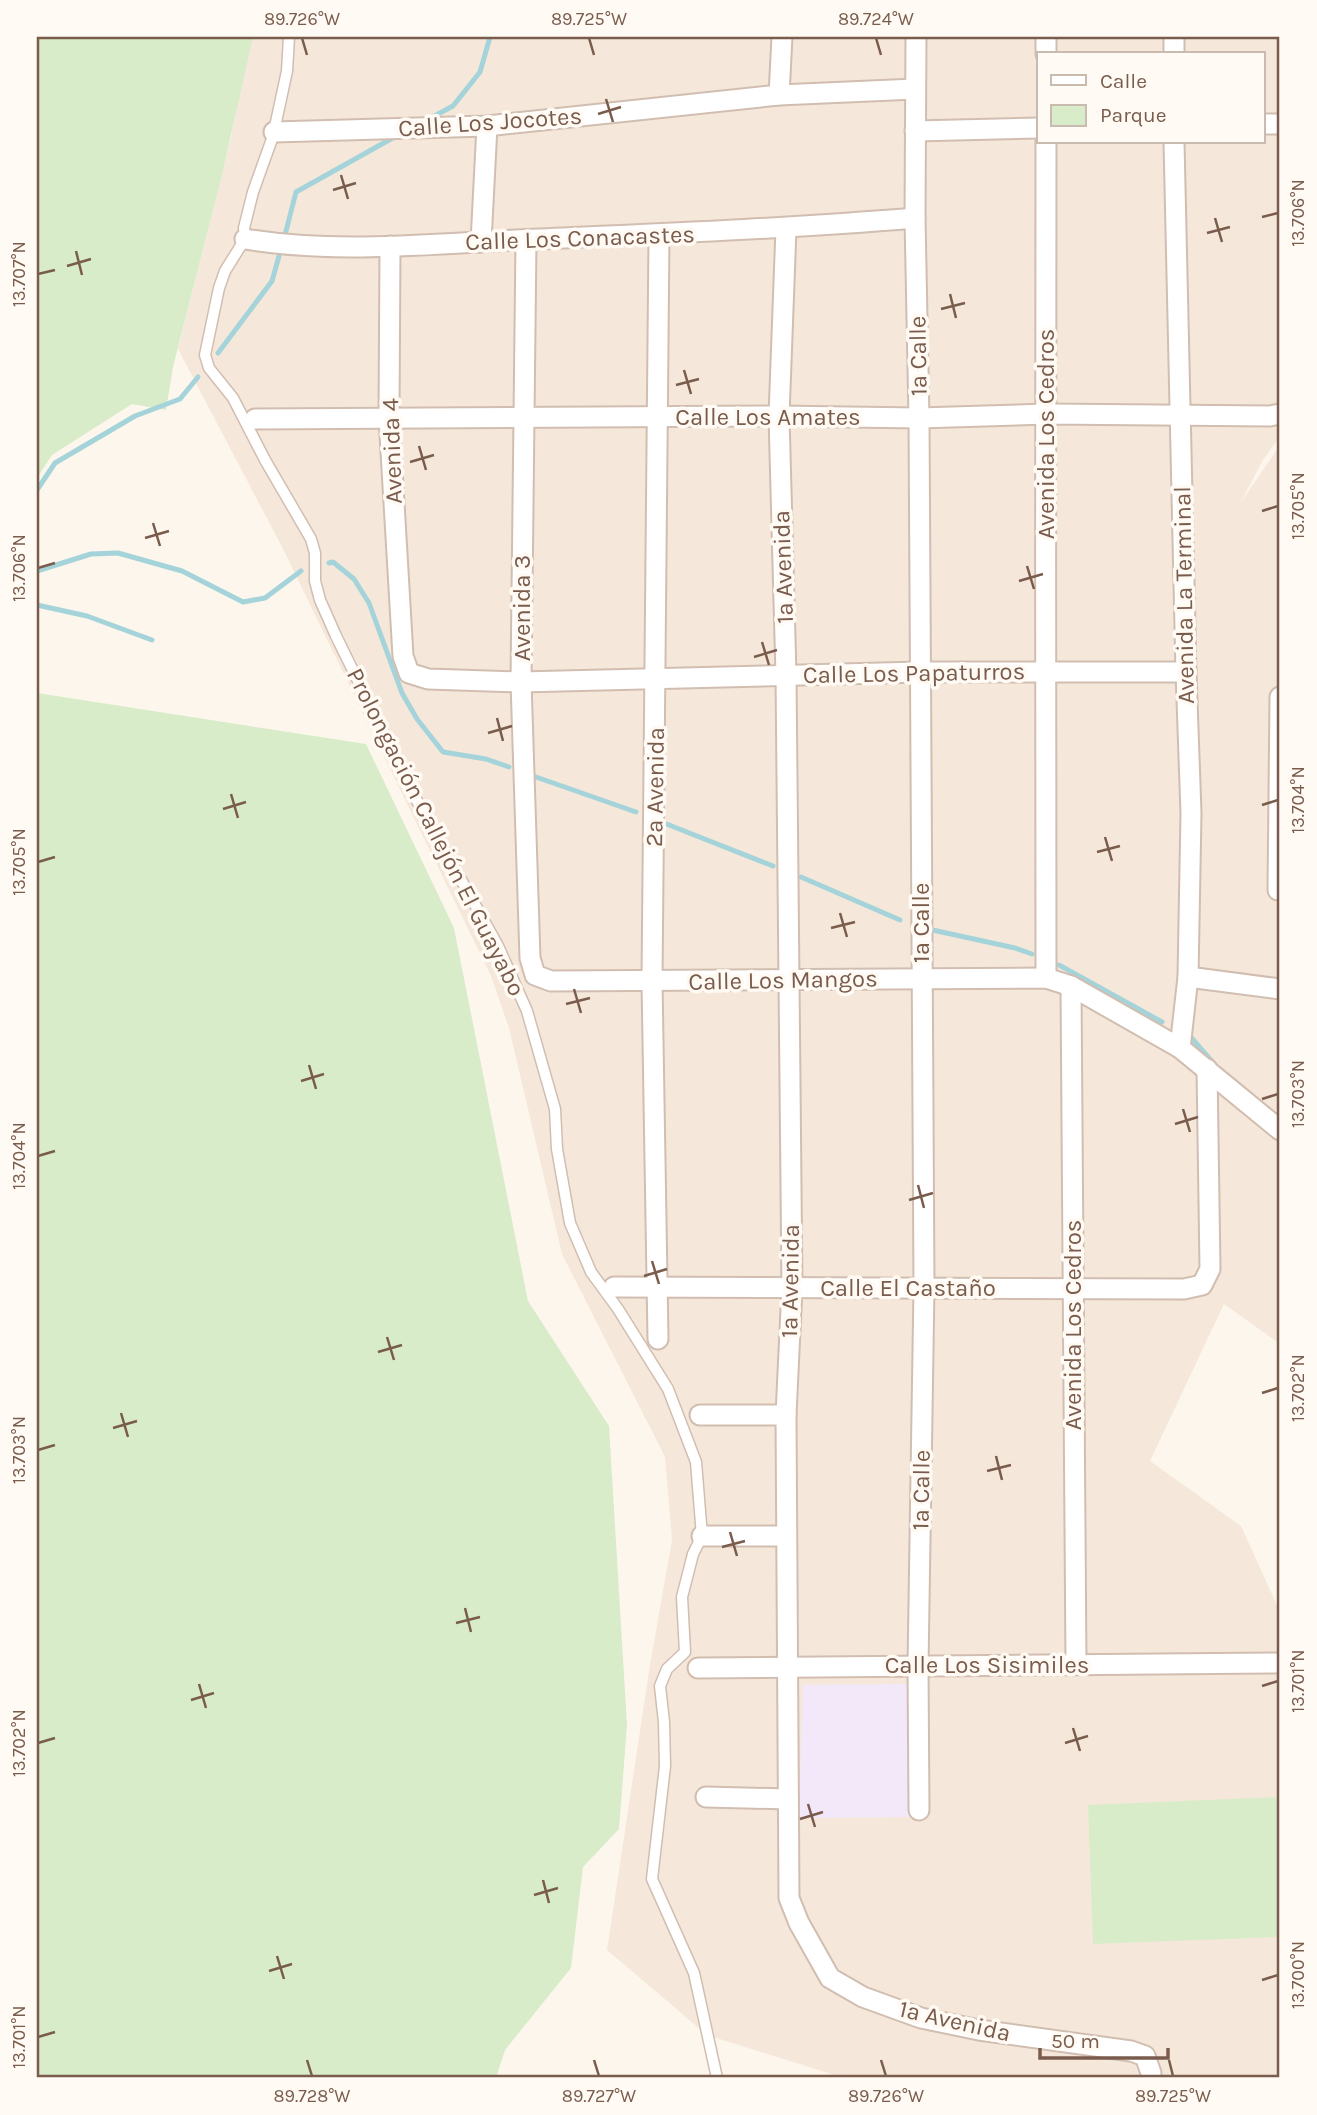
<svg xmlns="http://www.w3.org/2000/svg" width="1317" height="2115" font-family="Karla,sans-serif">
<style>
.residential{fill:#f5e8da;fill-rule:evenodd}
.education{fill:#f3e8fa}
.green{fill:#d8ecc9}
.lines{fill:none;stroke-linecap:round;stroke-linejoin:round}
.stream{stroke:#a5d3da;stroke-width:5}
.lane-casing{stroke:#d1beb0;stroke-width:13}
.street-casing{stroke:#d1beb0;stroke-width:23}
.lane{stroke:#fff;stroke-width:10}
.street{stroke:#fff;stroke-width:19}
.ticks{fill:none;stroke:#7a5c4d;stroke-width:2.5}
.labels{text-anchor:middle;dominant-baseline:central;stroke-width:7;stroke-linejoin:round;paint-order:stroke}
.street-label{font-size:24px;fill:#7a5c4d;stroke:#fffaf3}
.neatline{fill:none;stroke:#7a5c4d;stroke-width:2.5}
.ticks-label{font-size:18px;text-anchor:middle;fill:#7a5c4d}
</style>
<rect width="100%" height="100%" fill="#fdf6ec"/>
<path class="residential" d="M 250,37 L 1280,37 L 1280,436 L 1263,460 L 1239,505 L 1280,445 L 1280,1344 L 1224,1304 L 1150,1461 L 1241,1526 L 1280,1612 L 1280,2078 L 844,2078 L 707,2035 L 607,1950 L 650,1665 L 672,1540 L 665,1457 L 562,1254 L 509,1028 L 491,976 L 282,547 L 178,349 L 231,138 ZM 1039,54 L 1263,54 L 1263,142 L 1039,142 Z"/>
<path class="education" d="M 909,1684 L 910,1817 L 799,1818 L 803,1685 Z"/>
<g class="green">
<path d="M 37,37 L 253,37 L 222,175 L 173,367 L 166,410 L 132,404 L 52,455 L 37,478 Z"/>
<path d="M 37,693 L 366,744 L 454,928 L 528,1301 L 609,1426 L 627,1725 L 619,1829 L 583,1867 L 571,1968 L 505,2050 L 496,2078 L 37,2078 Z"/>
<path d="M 1280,1797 L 1280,1937 L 1093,1944 L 1088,1805 Z"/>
</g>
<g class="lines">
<g class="stream">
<path d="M 425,121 L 453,106 L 480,72 L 490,37"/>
<path d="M 284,239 L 296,192 L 398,135"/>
<path d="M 218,353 L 272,281 L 281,249"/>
<path d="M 37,490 L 55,463 L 135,416 L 180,399 L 198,377"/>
<path d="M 329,563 L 333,562 L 354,579 L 369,603 L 402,693 L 417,719 L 443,752 L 486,759 L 509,767"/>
<path d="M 37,571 L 91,554 L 118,553 L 182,571 L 243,602 L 265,598 L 301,571"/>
<path d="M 37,605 L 87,616 L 152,640"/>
<path d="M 536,777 L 636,812"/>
<path d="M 664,823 L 773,866"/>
<path d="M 801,877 L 900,920"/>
<path d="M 928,929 L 1015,948 L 1032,954"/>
<path d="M 1059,965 L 1162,1022"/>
<path d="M 1188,1034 L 1216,1066"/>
</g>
<defs>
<path id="lane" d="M 289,37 L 287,71 L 273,136 L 253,192 L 244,228 L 245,239 L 225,271 L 219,288 L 205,355 L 209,368 L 233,398 L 265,460 L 311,539 L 315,553 L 315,581 L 320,600 L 336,636 L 416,799 L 498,946 L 527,1011 L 555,1109 L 557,1149 L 570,1223 L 591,1272 L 618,1309 L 668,1389 L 696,1462 L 702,1536 L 693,1554 L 682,1597 L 685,1652 L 667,1669 L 660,1686 L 664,1722 L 665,1766 L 652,1879 L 694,1973 L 717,2078"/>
<g id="street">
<path d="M 916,37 L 915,218 L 919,418 L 924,1287 L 918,1666 L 919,1810"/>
<path d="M 1046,54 L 1046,37"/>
<path d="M 1174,54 L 1174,37"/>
<path d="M 779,95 L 782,37"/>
<path d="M 1263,124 L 1280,124"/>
<path d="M 915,131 L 1039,128"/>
<path d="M 274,132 L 487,126 L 779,95 L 915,89"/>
<path d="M 1046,142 C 1047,421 1044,699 1046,978"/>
<path d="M 1174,142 L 1186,672 L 1191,813 L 1188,977 L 1180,1048"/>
<path d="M 786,229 L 779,416 L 786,675 L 792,1288 L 786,1415 L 789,1898 L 799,1923 L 830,1978 L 863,1997 L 921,2018 L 979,2030 L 1131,2051 L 1145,2056 L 1151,2073"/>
<path d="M 245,239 C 334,254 427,244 516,240 C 649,234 782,229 915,218"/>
<path d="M 526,240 L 521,682 L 530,958 L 535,975 L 551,981 L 1046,978 L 1071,986 L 1180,1048 L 1280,1130"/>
<path d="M 481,242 L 487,126"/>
<path d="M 390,246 L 389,418 L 403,656 L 409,673 L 428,679 L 521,682 L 920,672 L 1186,672"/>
<path d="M 255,419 L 779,416 L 919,418 L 1047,414 L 1270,416 L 1280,414"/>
<path d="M 1278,890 L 1280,697"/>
<path d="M 1188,977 L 1280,989"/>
<path d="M 1071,986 L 1076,1664"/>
<path d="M 614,1287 L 1184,1289 L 1202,1285 L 1210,1269 L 1207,1069"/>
<path d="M 658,1339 L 652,981 L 659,235"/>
<path d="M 700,1415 L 786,1415"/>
<path d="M 702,1536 L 786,1536"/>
<path d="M 698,1668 L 1277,1663"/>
<path d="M 706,1797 L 788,1799"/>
</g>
</defs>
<use href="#lane" class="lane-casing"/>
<use href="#street" class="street-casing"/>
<use href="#lane" class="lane"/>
<use href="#street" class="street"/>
</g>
<path class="ticks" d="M 302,38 L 307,55M 589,38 L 594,55M 876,38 L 881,55M 606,99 L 613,122M 598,114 L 621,107M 341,175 L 348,199M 333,190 L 356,183M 1262,217 L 1278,213M 1215,218 L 1222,242M 1207,233 L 1230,227M 76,251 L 82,275M 67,266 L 91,259M 38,274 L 55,270M 950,294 L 956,318M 941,309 L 965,303M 684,370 L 691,394M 676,385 L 699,379M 419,446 L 426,470M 410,462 L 434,455M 1262,511 L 1278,506M 153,523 L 160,546M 145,538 L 169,531M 1027,566 L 1034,589M 38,568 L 55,563M 1019,581 L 1043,574M 762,642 L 769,665M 754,657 L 777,650M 497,718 L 503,741M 488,733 L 512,726M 231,794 L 238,818M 1262,805 L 1278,800M 223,809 L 246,802M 1105,837 L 1112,861M 1097,852 L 1120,846M 38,862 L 55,857M 840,913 L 847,937M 831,928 L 855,922M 574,989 L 581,1013M 566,1004 L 590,998M 309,1065 L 316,1089M 301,1081 L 324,1074M 1262,1099 L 1278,1094M 1183,1109 L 1190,1132M 1175,1124 L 1198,1117M 38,1156 L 55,1151M 918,1185 L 924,1208M 909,1200 L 933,1193M 652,1261 L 659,1284M 644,1276 L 667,1269M 387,1337 L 394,1360M 378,1352 L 402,1345M 1262,1393 L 1278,1388M 121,1413 L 128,1437M 113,1428 L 137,1421M 38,1450 L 55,1445M 996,1456 L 1002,1480M 987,1471 L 1011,1465M 730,1532 L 737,1556M 722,1547 L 745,1541M 465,1608 L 471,1632M 456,1623 L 480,1617M 199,1684 L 206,1708M 1262,1686 L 1278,1681M 191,1700 L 214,1693M 1073,1728 L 1080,1751M 38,1743 L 55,1738M 1065,1743 L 1088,1736M 808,1804 L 815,1827M 800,1819 L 823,1812M 543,1880 L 549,1903M 534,1895 L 558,1888M 277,1956 L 284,1979M 269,1971 L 292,1964M 1262,1980 L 1278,1975M 38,2037 L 55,2032M 307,2060 L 312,2076M 594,2060 L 599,2076M 881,2060 L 886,2076M 1169,2060 L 1173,2076"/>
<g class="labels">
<g class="street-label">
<text transform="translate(490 122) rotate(-4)">Calle Los Jocotes</text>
<text transform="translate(580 238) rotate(-2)">Calle Los Conacastes</text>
<text transform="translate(918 356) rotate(-91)">1a Calle</text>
<text x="768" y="417">Calle Los Amates</text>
<text transform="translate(1046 434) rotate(-90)">Avenida Los Cedros</text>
<text transform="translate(392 451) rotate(-92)">Avenida 4</text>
<text transform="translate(783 567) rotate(-92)">1a Avenida</text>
<text transform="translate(1184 595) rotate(-91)">Avenida La Terminal</text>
<text transform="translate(522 608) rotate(-90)">Avenida 3</text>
<text transform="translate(914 673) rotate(-1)">Calle Los Papaturros</text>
<text transform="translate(655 787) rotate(-89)">2a Avenida</text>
<text transform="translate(436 832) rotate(63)">Prolongación Callejón El Guayabo</text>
<text transform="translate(921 923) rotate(-90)">1a Calle</text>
<text transform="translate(783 980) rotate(-1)">Calle Los Mangos</text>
<text transform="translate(790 1281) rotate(-89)">1a Avenida</text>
<text x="908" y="1288">Calle El Castaño</text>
<text transform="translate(1073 1325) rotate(-90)">Avenida Los Cedros</text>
<text transform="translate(921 1490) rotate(-89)">1a Calle</text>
<text x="987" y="1665">Calle Los Sisimiles</text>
<text transform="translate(955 2021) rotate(13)">1a Avenida</text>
</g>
</g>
<rect width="1317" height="2115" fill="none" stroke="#fffaf3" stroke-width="77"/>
<rect x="1037" y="52" width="228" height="91" fill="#fffaf3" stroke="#cabbb1" stroke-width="2"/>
<rect x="1051" y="75" width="35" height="10" fill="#ffffff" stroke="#cabbb1" stroke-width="2"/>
<text x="1100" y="88" font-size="21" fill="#7a5c4d">Calle</text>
<rect x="1051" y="105" width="35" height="21" fill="#d8ecc9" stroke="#cabbb1" stroke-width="2"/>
<text x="1100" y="122" font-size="21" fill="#7a5c4d">Parque</text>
<path d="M1040 2048v10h128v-10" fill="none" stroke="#7a5c4d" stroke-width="3.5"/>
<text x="1051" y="2048" font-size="21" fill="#7a5c4d" stroke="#fffaf3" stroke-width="5" paint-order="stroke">50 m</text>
<rect x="38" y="38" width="1240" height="2038" class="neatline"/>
<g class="ticks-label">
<text x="302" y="25">89.726°W</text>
<text x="589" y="25">89.725°W</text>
<text x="876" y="25">89.724°W</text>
<text transform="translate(1298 213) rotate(-90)" y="6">13.706°N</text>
<text transform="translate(19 274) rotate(-90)" y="6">13.707°N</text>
<text transform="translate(1298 506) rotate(-90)" y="6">13.705°N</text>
<text transform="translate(19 568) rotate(-90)" y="6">13.706°N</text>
<text transform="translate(1298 800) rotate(-90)" y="6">13.704°N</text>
<text transform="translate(19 862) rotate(-90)" y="6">13.705°N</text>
<text transform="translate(1298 1094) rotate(-90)" y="6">13.703°N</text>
<text transform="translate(19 1156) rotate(-90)" y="6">13.704°N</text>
<text transform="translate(1298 1388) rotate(-90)" y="6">13.702°N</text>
<text transform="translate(19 1450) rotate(-90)" y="6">13.703°N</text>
<text transform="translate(1298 1681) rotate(-90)" y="6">13.701°N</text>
<text transform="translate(19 1743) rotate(-90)" y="6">13.702°N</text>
<text transform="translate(1298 1975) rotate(-90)" y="6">13.700°N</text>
<text transform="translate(19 2037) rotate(-90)" y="6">13.701°N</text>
<text x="312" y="2102">89.728°W</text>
<text x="599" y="2102">89.727°W</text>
<text x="886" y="2102">89.726°W</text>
<text x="1173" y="2102">89.725°W</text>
</g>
</svg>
